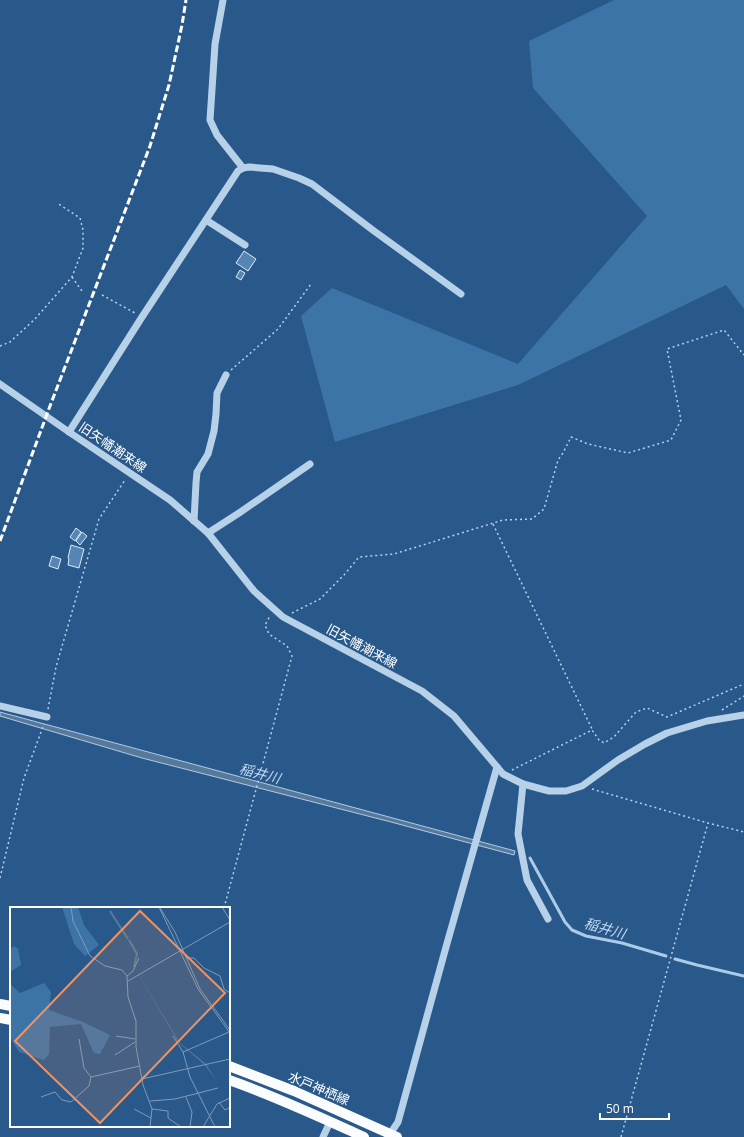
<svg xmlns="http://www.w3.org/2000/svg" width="744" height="1137" font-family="'Open Sans','Noto Sans JP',sans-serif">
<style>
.green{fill:#3d74a7}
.water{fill:#59799b;stroke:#abcce9}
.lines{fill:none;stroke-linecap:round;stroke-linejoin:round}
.stream{stroke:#abcce9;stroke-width:3}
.building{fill:#5585b3;stroke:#dbe9f7}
.path{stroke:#b7d1e9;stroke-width:1.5;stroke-dasharray:2 3;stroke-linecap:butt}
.minor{stroke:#b7d1e9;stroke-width:7}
.major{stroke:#fafcfe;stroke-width:10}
.rail{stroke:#fff;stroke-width:3;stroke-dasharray:7 3;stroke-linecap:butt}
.labels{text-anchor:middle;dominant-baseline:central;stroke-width:3;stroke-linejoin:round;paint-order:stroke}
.street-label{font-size:13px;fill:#fff;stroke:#29598a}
.water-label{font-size:14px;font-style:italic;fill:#c3daf0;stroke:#29598a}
.inset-river{fill:none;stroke:#59799b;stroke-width:2}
.inset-road{fill:none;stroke:#7f9bb9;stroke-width:1}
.view{fill:#f09361;fill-opacity:0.15;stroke:#f09361;stroke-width:2}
.inset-edge{fill:none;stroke:#fff;stroke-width:2}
</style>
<rect width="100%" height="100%" fill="#29598a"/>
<path class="green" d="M 614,0 L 744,0 L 744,309 L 726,285 L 518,385 L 335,442 L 301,316 L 332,288 L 518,364 L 647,216 L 533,88 L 529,41 Z"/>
<path class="water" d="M 0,712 L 515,851 L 514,855 L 391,822 L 142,758 L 0,716 Z"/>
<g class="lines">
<g class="stream">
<path d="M 530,858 L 565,922 L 572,930 L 586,936 L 622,943 L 666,956"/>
<path d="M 675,959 L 697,965 L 744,976"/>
</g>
</g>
<g class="building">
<path d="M 244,251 L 256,259 L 248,271 L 236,263 Z"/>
<path d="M 240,270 L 245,273 L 241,280 L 236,277 Z"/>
<path d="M 76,528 L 81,532 L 75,541 L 70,537 Z"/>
<path d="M 82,532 L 87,536 L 80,545 L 76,541 Z"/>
<path d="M 71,545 L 84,549 L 79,568 L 68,565 L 69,559 L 68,558 Z"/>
<path d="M 52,556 L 61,559 L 58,569 L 49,566 Z"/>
</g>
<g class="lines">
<g class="path">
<path d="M 72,277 L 82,291"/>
<path d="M 102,295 L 135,313"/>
<path d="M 0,346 L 10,342 L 35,319 L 72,277 L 83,248 L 83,230 L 80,218 L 57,203"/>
<path d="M 231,370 L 278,329 L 311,284"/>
<path d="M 493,524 L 592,729"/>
<path d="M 292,613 L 320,599 L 344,575 L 359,557 L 394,554 L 503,520 L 532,519 L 544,509 L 558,460 L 563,453 L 571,437 L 588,444 L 628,453 L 671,440 L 681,420 L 667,349 L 724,330 L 744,355"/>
<path d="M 48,709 L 56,667 L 99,519 L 125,480"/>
<path d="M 722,710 L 744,696"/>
<path d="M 512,770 L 592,730 L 599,740 L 604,743 L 614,737 L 636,712 L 647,708 L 667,717 L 744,684"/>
<path d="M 592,789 L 708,823 L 744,832"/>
<path d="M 0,878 L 24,778 L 44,724"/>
<path d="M 224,908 L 292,656 L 287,646 L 269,634 L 265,625 L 270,616"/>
<path d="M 621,1137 L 708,823"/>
</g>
<g class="minor">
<path d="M 223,0 L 215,44 L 210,120 L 217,135 L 243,168"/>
<path d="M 206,220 L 245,245"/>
<path d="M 0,384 L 69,432 L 170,500 L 208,533 L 254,591 L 283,617 L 422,691 L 454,716 L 503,774 L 523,784 L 549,791 L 566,791 L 582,786 L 618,760 L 645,744 L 667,733 L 707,721 L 744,715"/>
<path d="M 69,432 L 142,317 L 238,171 L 243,168 L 249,167 L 273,169 L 299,178 L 312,184 L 374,231 L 461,294"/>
<path d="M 194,521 L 196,483 L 197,472 L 208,454 L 214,431 L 216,414 L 217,393 L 226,375"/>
<path d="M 208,533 L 239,513 L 310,464"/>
<path d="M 0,706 L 47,717"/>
<path d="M 523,784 L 518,834 L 527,880 L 548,919"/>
<path d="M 323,1137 L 330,1122"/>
<path d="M 388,1137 L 398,1122 L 446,947 L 497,767"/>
</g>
<g class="major">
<path d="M 0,1004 L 11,1006"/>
<path d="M 0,1018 L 11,1020"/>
<path d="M 229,1066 L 294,1091 L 397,1137"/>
<path d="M 229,1080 C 275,1096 320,1117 364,1137"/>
</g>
<path class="rail" d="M 0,541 L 50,406 L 150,146 L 169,85 L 182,25 L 186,0"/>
</g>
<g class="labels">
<g class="street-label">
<text transform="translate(113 447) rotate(34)">旧矢幡潮来線</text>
<text transform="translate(362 646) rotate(28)">旧矢幡潮来線</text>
<text transform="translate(319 1088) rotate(23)">水戸神栖線</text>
</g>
<g class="water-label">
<text transform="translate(260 773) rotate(15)">稲井川</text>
<text transform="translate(605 928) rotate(16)">稲井川</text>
</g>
</g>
<g transform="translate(10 907)">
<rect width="220" height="220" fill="#29598a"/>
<path d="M 52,0 L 68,0 L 74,18 L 89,38 L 75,49 L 64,37 ZM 4,39 L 8,42 L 11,58 L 0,65 L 0,42 ZM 34,76 L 41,85 L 39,103 L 73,115 L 100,128 L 90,147 L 84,146 L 71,117 L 40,120 L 39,147 L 34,153 L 9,145 L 0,130 L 0,77 L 10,86 Z" fill="#3d74a7"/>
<path d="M 125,62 L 170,136 L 196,157 L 207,175 L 195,158 L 169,136 Z" fill="#59799b"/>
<path class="inset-river" d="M 100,4 L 118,32M 119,33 L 127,47 L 124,60"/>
<path class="inset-road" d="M 61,0 L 63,14 L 80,49 L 95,59 L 112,63 L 117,69 L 118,90 L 126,114 L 126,140 L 133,178 L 142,202 L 140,220M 149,0 L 188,82 L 220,126M 212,0 L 220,13M 150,1 L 165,25 L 190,82 L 220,123M 177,51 L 184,51 L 194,61 L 210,69 L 214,82 L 220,86M 117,69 L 123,64 L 129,51M 118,74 L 220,15M 106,129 L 125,132M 163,129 L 173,145M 105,148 L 125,135M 81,170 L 130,159M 132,172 L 220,152M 31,190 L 45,185 L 52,193 L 61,195 L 79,179 L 81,170 L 74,161 L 69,132M 176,190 L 182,205 L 180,220M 140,194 L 165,192 L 208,181M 209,195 L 215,203 L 219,201M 124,202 L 141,211M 142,202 L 158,204 L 158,211 L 171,220M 193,220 L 207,197 L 220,191M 205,220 L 180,170 L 173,145 L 219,125"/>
<path class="view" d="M 130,4 L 215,86 L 90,216 L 5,134 Z"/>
<rect width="220" height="220" class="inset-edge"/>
</g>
<path d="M600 1113v6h69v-6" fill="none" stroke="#ffffff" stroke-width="2"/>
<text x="606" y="1113" font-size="12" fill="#ffffff" stroke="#29598a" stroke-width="3" paint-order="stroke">50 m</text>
</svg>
